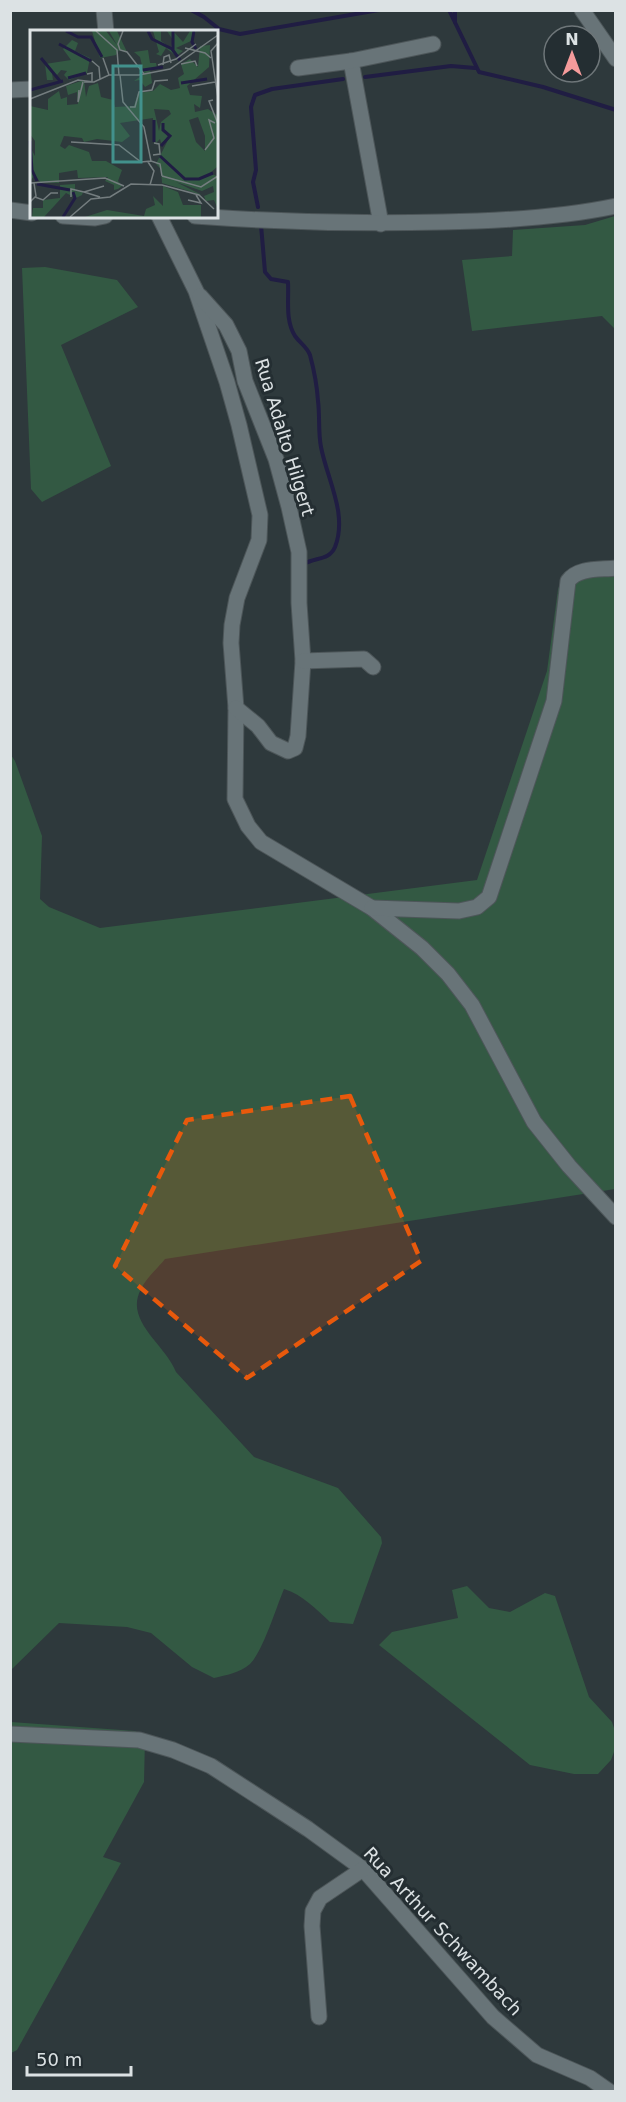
<svg xmlns="http://www.w3.org/2000/svg" width="626" height="2102" font-family="'DejaVu Sans',sans-serif">
<style>
.green{fill:#335943}
.lines{fill:none;stroke-linecap:round;stroke-linejoin:round}
.stream{stroke:#201d43;stroke-width:4}
.minor-casing{stroke:#4d5659;stroke-width:17}
.tertiary-casing{stroke:#4d5659;stroke-width:17}
.minor{stroke:#687478;stroke-width:15}
.tertiary{stroke:#687478;stroke-width:15}
.marked{fill:#e8590c;fill-opacity:0.2;stroke:#e8590c;stroke-width:4.5;stroke-dasharray:12 8;stroke-linejoin:round}
.labels{text-anchor:middle;dominant-baseline:central;stroke-width:6;stroke-linejoin:round;paint-order:stroke}
.street-label{font-size:18px;fill:#dce2e4;stroke:#242e32}
.inset-river{fill:none;stroke:#201d43;stroke-width:3}
.inset-road{fill:none;stroke:#747d7f;stroke-width:1.5}
.view{fill:#42918c;fill-opacity:0.15;stroke:#42918c;stroke-width:3}
.inset-edge{fill:none;stroke:#dce2e4;stroke-width:3}
</style>
<rect width="100%" height="100%" fill="#2e393c"/>
<g class="green">
<path d="M 615,216 L 615,329 L 602,316 L 472,331 L 462,260 L 512,256 L 513,230 L 585,225 Z"/>
<path d="M 45,267 L 117,280 L 138,307 L 61,345 L 111,466 L 42,502 L 31,489 L 22,268 Z"/>
<path d="M 615,565 L 615,1189 L 165,1259 C 158,1268 146,1278 141,1289 C 124,1321 164,1343 176,1372 L 254,1457 L 338,1488 L 381,1537 L 382,1543 L 353,1624 L 330,1622 C 316,1609 303,1595 284,1589 C 276,1608 263,1651 250,1664 C 240,1673 226,1675 214,1678 L 192,1667 L 151,1633 L 127,1627 L 59,1623 L 11,1670 L 11,755 L 15,761 L 42,836 L 40,899 L 49,907 L 100,928 L 477,880 L 547,671 L 558,589 L 565,574 Z"/>
<path d="M 467,1586 L 489,1608 L 510,1612 L 545,1593 L 555,1596 L 589,1697 L 612,1722 L 615,1731 L 615,1749 L 611,1760 L 598,1774 L 574,1774 L 530,1765 L 379,1645 L 392,1632 L 458,1618 L 452,1590 Z"/>
<path d="M 11,1722 L 135,1731 L 145,1739 L 144,1782 L 103,1857 L 121,1863 L 17,2050 L 11,2053 Z"/>
</g>
<g class="lines">
<g class="stream">
<path d="M 191,10 L 204,17 L 219,29 L 240,34 L 379,10"/>
<path d="M 449,10 L 479,72 L 543,87 L 616,110"/>
<path d="M 455,10 L 455,22"/>
<path d="M 365,77 L 451,66 L 475,68"/>
<path d="M 258,207 L 253,182 L 256,170 L 251,107 L 255,95 L 272,89 L 343,79"/>
<path d="M 261,225 L 265,272 L 271,279 L 288,282 C 289,300 285,320 295,336 C 300,343 307,347 310,355 C 314,370 317,385 318,401 C 320,416 318,432 321,447 C 327,479 348,514 335,547 C 329,561 315,557 304,564"/>
</g>
<defs>
<g id="minor">
<path d="M 104,10 L 106,32"/>
<path d="M 582,10 L 616,59"/>
<path d="M 351,61 L 381,224"/>
<path d="M 298,68 L 351,61 L 433,44"/>
<path d="M 10,90 L 32,89"/>
<path d="M 159,216 L 196,291 L 227,382 L 239,425 L 260,515 L 259,540 L 237,598 L 232,625 L 231,643 L 236,708 L 235,799 L 248,826 L 261,842 L 372,908 L 422,948 L 448,974 L 472,1005 L 534,1122 L 569,1166 L 616,1217"/>
<path d="M 200,296 L 226,325 L 239,351 L 245,381 L 276,459 L 289,507 L 299,552 L 299,603 L 303,661 L 298,736 L 295,748 L 288,751 L 271,743 L 258,726 L 236,708"/>
<path d="M 303,661 L 364,659 L 373,667"/>
<path d="M 372,908 L 459,911 L 477,907 L 489,897 L 554,701 L 568,581 C 578,567 600,570 616,568"/>
<path d="M 10,1734 L 139,1740 L 173,1750 L 211,1766 L 308,1829 L 363,1869 L 493,2017 L 537,2055 L 590,2078 L 610,2092"/>
<path d="M 319,2017 L 312,1926 L 313,1911 L 320,1898 L 363,1869"/>
</g>
<g id="tertiary">
<path d="M 10,210 L 32,213"/>
<path d="M 63,216 L 95,218 L 105,216"/>
<path d="M 195,216 C 277,222 360,224 442,222 C 500,221 559,218 616,206"/>
</g>
</defs>
<use href="#minor" class="minor-casing"/>
<use href="#tertiary" class="tertiary-casing"/>
<use href="#minor" class="minor"/>
<use href="#tertiary" class="tertiary"/>
</g>
<path class="marked" d="M 350,1096 L 421,1261 L 247,1378 L 115,1266 L 187,1120 Z"/>
<g class="labels">
<g class="street-label">
<text transform="translate(285 437) rotate(73)">Rua Adalto Hilgert</text>
<text transform="translate(443 1931) rotate(47)">Rua Arthur Schwambach</text>
</g>
</g>
<g transform="translate(30 30)">
<rect width="188" height="188" fill="#2e393c"/>
<path d="M 62,1 L 76,1 L 87,15 L 79,1 L 87,1 L 97,22 L 89,20 L 86,25 L 70,28 ZM 123,1 L 131,1 L 131,11 L 141,18 L 143,10 L 137,1 L 143,1 L 153,12 L 160,1 L 166,1 L 161,11 L 146,18 L 153,21 L 146,26 L 136,18 L 131,26 L 126,24 L 129,22 ZM 42,10 L 48,13 L 45,21 L 60,28 L 57,43 L 39,50 L 34,45 L 37,41 L 31,40 L 27,45 L 22,43 L 23,50 L 17,50 L 15,34 L 41,30 L 33,19 ZM 180,15 L 179,37 L 157,56 L 160,65 L 172,66 L 170,78 L 164,74 L 165,82 L 178,79 L 187,85 L 187,137 L 180,143 L 187,146 L 187,177 L 184,170 L 176,171 L 174,166 L 184,162 L 183,156 L 172,161 L 146,152 L 172,165 L 132,153 L 131,139 L 126,134 L 139,108 L 131,113 L 130,109 L 126,113 L 123,109 L 123,88 L 90,93 L 100,106 L 92,112 L 67,109 L 54,112 L 52,108 L 34,106 L 30,116 L 35,119 L 39,115 L 59,122 L 62,131 L 76,131 L 92,140 L 88,151 L 92,156 L 88,159 L 84,160 L 84,155 L 75,151 L 78,147 L 48,148 L 47,140 L 29,143 L 29,153 L 10,152 L 5,145 L 0,151 L 0,117 L 5,126 L 5,111 L 0,104 L 0,76 L 18,80 L 18,69 L 29,61 L 31,69 L 37,67 L 37,75 L 48,74 L 47,62 L 38,65 L 36,56 L 54,50 L 56,67 L 59,56 L 68,53 L 71,67 L 83,70 L 85,77 L 104,76 L 108,63 L 123,61 L 130,54 L 141,60 L 150,58 L 148,48 L 154,44 L 151,34 L 160,29 L 168,37 L 170,16 ZM 124,79 L 139,80 L 141,84 L 131,92 L 129,101 ZM 168,87 L 175,106 L 175,121 L 166,112 L 159,90 ZM 118,20 L 120,33 L 126,33 L 127,38 L 120,38 L 122,53 L 115,57 L 110,50 L 104,51 L 114,44 L 110,27 L 104,22 ZM 45,154 L 45,161 L 53,162 L 52,165 L 46,168 L 36,163 L 14,187 L 2,187 L 3,178 L 13,178 L 13,170 L 30,168 L 30,155 ZM 133,156 L 148,162 L 153,175 L 171,175 L 171,187 L 55,187 L 77,180 L 114,186 L 116,179 L 125,175 L 123,166 L 133,176 Z" fill="#335943" fill-rule="evenodd"/>
<path class="inset-river" d="M 36,1 L 48,7 L 61,7 L 72,27M 118,1 L 122,9 L 142,19 L 150,30M 164,1 L 162,12 L 166,19M 29,14 L 61,31M 143,20 L 143,1M 11,28 L 30,51M 113,40 L 133,37M 38,48 L 56,43M 151,53 L 177,49M 0,60 L 33,51M 124,90 L 124,112M 0,111 L 2,140 L 7,151M 131,116 L 140,106 L 133,100 L 133,93M 130,126 L 155,149 L 169,149 L 183,143M 7,154 L 40,160M 33,187 L 45,168 L 43,162"/>
<path class="inset-road" d="M 66,1 L 87,20 L 89,45M 93,1 L 88,14 L 90,20 L 97,22 L 114,44M 188,13 L 181,21 L 188,68M 155,18 L 175,23 L 181,28M 73,28 L 79,45M 62,31 L 69,37 L 70,49M 151,34 L 165,31 L 167,36M 128,35 L 146,29 L 166,14M 133,35 L 134,27 L 139,25 L 141,33M 54,52 L 62,52 L 62,43 L 57,44M 162,56 L 185,52M 49,60 L 48,72 L 53,52M 0,69 L 48,50 L 64,52 L 79,45 L 109,45 L 140,39 L 188,5M 183,70 L 179,71 L 188,94M 100,77 L 105,77 L 109,62 L 122,60 L 125,51 L 138,50M 41,112 L 89,115 L 111,132 L 121,131 L 114,97 L 93,72 L 90,45M 175,120 L 184,108 L 179,90 L 185,93M 123,125 L 130,124 L 129,114 L 124,113M 121,131 L 130,134 L 132,146M 118,132 L 124,141 L 120,155M 132,146 L 171,157 L 188,146M 0,153 L 75,148 L 94,156M 5,167 L 13,170 L 21,163 L 28,163M 41,167 L 41,159 L 54,162M 70,167 L 54,162 L 74,156M 158,170 L 171,173 L 166,165M 0,172 L 6,166 L 4,153M 40,187 L 61,169 L 80,167 L 101,154 L 132,155 L 169,165 L 184,179"/>
<path class="view" d="M 83,36 L 111,36 L 111,132 L 83,132 Z"/>
<rect width="188" height="188" class="inset-edge"/>
</g>
<rect width="626" height="2102" fill="none" stroke="#dce2e4" stroke-width="24"/>
<g transform="translate(572 54)"><circle r="28" fill="#242e32" stroke="#6e7679" stroke-width="1.5"/>
<path d="M0-4.5L10 22L0 15L-10 22Z" fill="#f59b9b"/>
<text y="-9" font-size="16" font-weight="bold" text-anchor="middle" fill="#dce2e4">N</text>
</g>
<path d="M27 2066v9h104v-9" fill="none" stroke="#dce2e4" stroke-width="3"/>
<text x="36" y="2066" font-size="18" fill="#dce2e4" stroke="#242e32" stroke-width="4.5" paint-order="stroke">50 m</text>
</svg>
